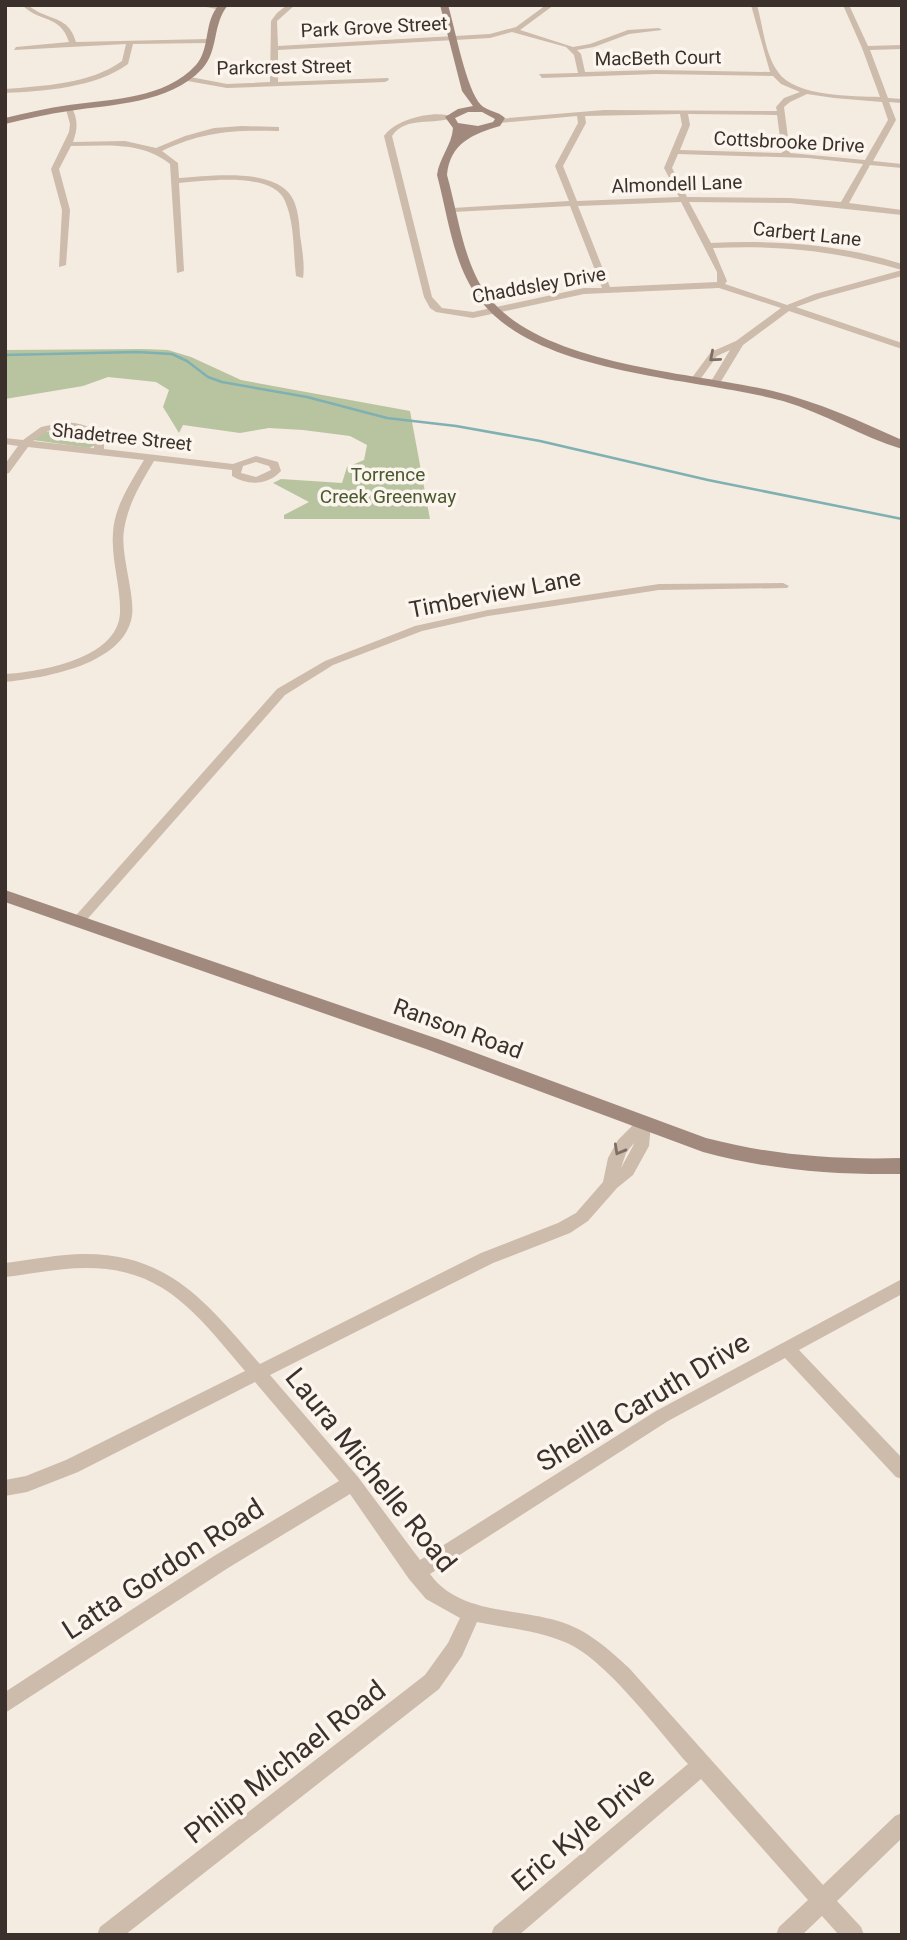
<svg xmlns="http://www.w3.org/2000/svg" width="907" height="1940" font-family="Roboto,sans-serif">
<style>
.green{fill:#b8c4a0}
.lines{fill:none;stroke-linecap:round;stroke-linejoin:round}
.stream{stroke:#7fb0b2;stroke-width:2.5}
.street{fill:#cdbbac;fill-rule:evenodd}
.secondary{fill:#a18a7d;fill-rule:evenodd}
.oneway{stroke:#7d6f65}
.labels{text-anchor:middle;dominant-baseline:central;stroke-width:7;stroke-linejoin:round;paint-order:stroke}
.far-street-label{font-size:19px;fill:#3b302b;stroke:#fbf5ee}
.far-park-label{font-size:19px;fill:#4a5a2e;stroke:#fbf5ee}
.street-label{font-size:23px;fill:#3b302b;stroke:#fbf5ee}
.near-street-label{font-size:28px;fill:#3b302b;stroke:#fbf5ee}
</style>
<rect width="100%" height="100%" fill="#f4ebe1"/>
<g class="green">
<path d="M 143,349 L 168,350 L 191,357 L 241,380 L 410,411 L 430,519 L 284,519 L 284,515 L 309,502 L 273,483 L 281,479 L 342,483 L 347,467 L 364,460 L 367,445 L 350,436 L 303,430 L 269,428 L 240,433 L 183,425 L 179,433 L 163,407 L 169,390 L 156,382 L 108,377 L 83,386 L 5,399 L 5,350 Z"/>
<path d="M 63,428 L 81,430 L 95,439 L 96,445 L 89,448 L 33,440 L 42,433 Z"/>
</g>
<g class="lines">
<path class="stream" d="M 5,355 L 137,352 L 172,354 L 187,361 L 208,377 L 222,382 L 307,397 L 387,418 L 456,426 L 540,441 L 708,480 L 902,519"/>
<g class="street">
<path d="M 22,5 C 31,5 34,11 43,14 C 60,21 70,22 76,42 L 208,39 L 211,41 L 208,43 L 133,44 L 128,64 C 95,88 44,91 5,93 L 5,89 C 42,86 91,84 122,61 L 126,44 L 14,50 L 16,47 L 69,42 C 60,14 40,23 22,5 Z"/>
<path d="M 197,5 L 216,5 L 224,8 L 221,10 Z"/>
<path d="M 287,5 L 295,5 L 277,21 L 278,46 L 490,34 L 516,27 L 546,5 L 554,5 L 520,30 L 573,47 L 590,44 L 628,30 L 659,28 L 662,30 L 629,34 L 594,47 L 577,50 L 581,54 L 585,72 L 656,70 L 770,72 L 751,5 L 757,5 C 763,26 765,55 778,72 C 795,97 853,96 880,97 L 862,48 L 843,5 L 849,5 L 868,46 L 902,45 L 902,49 L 870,50 L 888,98 L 902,99 L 902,103 L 889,102 L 896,120 L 873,161 L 902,164 L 902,168 L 870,165 L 849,203 L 902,210 L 902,215 L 790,203 L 689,202 L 711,243 C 776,240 839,244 902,264 L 902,270 C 836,251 782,245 713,248 L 727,281 L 725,284 L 787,305 L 815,294 L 902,270 L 902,276 L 821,298 L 796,307 L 902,343 L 902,349 L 789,311 L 743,345 L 720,383 L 715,386 L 710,383 L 730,350 L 717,356 L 699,381 L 691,379 L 711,352 L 736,341 L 781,308 L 719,288 L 584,294 L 473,318 L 436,312 L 430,308 L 424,297 L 384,136 C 395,119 436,109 454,117 C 435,126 406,115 392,136 L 432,297 L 442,308 L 473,312 L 584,288 L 602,288 L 570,206 L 453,212 L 449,210 L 453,208 L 569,201 L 555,166 L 578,123 L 577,116 L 500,123 L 496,121 L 497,119 L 604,110 L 777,111 L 776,107 L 784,98 L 800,92 L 781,84 L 773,76 L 656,74 L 542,78 L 539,74 L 578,73 L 574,55 L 566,47 L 512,32 L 490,38 L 278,50 L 278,82 L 388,78 L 389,80 L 385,82 L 227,88 L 182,80 L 181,78 L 185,76 L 227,84 L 270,82 L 271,21 L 277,13 ZM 807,94 L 834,98 L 882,102 L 888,120 L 865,160 L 790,153 L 784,107 L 790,102 ZM 680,114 L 682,125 L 664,168 L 679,197 L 577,201 L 563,166 L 586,123 L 585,116 ZM 688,114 L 777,115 L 782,153 L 680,150 L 690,125 ZM 678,154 L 808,158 L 863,164 L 841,202 L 790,198 L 687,197 L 672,168 ZM 681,202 L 717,272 L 717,282 L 610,287 L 578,206 Z"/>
<path d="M 65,106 L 71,106 C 78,119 78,128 73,142 L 125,141 L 156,148 L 185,136 L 214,128 L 242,126 L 279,127 L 279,131 L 276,131 C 232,130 202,132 162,151 L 178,163 L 179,178 C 209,176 267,168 289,193 C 298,204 299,221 300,235 C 302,248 305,265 303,278 L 296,276 C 293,252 295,224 285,201 C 273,171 205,181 179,183 L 184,271 L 177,273 L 170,164 C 141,141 106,146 71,146 L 59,169 L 70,210 L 66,265 L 59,267 L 62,210 L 51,169 L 69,132 L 70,124 Z"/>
<path d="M 64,422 C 80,423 93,426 104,438 L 104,449 L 233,464 L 256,456 L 278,462 L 281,471 C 268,485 249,486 232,476 L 232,470 L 154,461 C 141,483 128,504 124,530 C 120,554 135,593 132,616 C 124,665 44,678 5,682 L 5,674 C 39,672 118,659 120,613 C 121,587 111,560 113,533 C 114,507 131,482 144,460 L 28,447 L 9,473 L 5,474 L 5,464 L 18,446 L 5,444 L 5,438 L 23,440 L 41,427 ZM 64,428 C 76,429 85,431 94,439 L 94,448 L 33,441 L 48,431 ZM 256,462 L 269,466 L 271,470 L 256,477 L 241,473 L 243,466 Z"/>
<path d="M 783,583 L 789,586 L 787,588 L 659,590 L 488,616 L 422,631 L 333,665 L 285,695 L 83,924 L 78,926 L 71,921 L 277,689 L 325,661 L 415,626 L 488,610 L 659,584 Z"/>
<path d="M 643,1118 L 648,1120 L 651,1124 L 649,1146 L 633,1175 L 617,1188 L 588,1221 L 570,1233 L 493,1263 L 270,1375 L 358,1477 L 420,1560 L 656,1411 L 902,1279 L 902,1294 L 799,1350 L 902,1458 L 902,1479 L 896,1477 L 785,1358 L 668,1421 L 430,1574 C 459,1614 515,1608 558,1621 C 588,1630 607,1648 629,1668 L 823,1885 L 895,1816 L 902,1813 L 902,1838 L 837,1901 L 861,1927 L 864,1935 L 839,1935 L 822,1916 L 802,1935 L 776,1935 L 779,1927 L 808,1900 L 701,1779 L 519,1935 L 491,1935 L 494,1927 L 688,1764 C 659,1731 605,1659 567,1643 C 540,1631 506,1628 477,1622 L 462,1656 L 439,1689 L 125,1935 L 97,1935 L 100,1927 L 425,1675 L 448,1643 L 460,1618 L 426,1599 L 409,1579 L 350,1494 L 228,1568 L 5,1713 L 5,1692 L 214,1556 L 339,1481 L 255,1382 L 78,1472 L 27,1492 L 5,1496 L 5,1480 L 26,1476 L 66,1460 L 245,1371 C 198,1316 165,1267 85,1268 C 59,1268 31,1274 5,1277 L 5,1263 C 31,1260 59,1254 85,1254 C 171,1254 208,1305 260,1364 L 481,1253 L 558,1223 L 576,1213 L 603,1182 L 608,1158 L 618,1140 L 638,1120 ZM 634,1143 L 633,1146 L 621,1168 L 626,1153 Z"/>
</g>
<g class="secondary">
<path d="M 219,5 L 228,5 C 212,24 219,51 202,69 C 169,104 113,104 69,111 C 48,114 26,119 5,124 L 5,118 C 26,113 48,108 69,105 C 111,99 165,99 196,65 C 211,48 203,22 219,5 Z"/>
<path d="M 440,5 L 448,5 C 455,28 466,90 481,105 C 487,111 498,111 505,118 L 500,126 C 473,134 450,143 447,175 C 458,214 463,262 487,295 C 540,366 692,372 773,391 C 818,402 860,421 902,440 L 902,449 C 862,437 824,413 783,401 C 696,377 538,376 480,300 C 453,266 448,216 437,175 C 439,158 452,145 453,128 L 445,117 L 458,109 L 473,106 L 462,91 ZM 468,112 L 482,112 L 495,119 L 493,122 L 478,126 L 458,123 L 455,118 Z"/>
<path d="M 5,890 L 438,1039 L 706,1138 C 771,1155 834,1160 902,1158 L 902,1174 C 833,1175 770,1170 703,1152 L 426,1049 L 5,902 Z"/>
</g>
</g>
<defs><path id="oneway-chevron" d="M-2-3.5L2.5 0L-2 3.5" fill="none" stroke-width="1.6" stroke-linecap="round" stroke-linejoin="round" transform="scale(1.75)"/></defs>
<g class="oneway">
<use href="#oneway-chevron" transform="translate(714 357) rotate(139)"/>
<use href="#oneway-chevron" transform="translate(619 1150) rotate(119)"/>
</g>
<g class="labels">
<g class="far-street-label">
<text transform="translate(374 27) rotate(-3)">Park Grove Street</text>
<text transform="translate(658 58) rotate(-1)">MacBeth Court</text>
<text transform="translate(284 67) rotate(-1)">Parkcrest Street</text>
<text transform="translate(789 142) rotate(3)">Cottsbrooke Drive</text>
<text transform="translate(677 184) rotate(-2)">Almondell Lane</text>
<text transform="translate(807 234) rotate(6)">Carbert Lane</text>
<text transform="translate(539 285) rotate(-10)">Chaddsley Drive</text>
<text transform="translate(122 437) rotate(6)">Shadetree Street</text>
</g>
<g class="far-park-label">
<text x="388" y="474">Torrence<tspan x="388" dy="22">Creek Greenway</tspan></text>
</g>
<g class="street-label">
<text transform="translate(495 594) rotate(-11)">Timberview Lane</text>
<text transform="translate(458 1029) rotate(20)">Ranson Road</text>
</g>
<g class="near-street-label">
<text transform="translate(643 1402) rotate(-31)">Sheilla Caruth Drive</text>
<text transform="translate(371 1470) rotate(51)">Laura Michelle Road</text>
<text transform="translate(163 1569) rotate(-33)">Latta Gordon Road</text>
<text transform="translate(285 1762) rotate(-38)">Philip Michael Road</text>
<text transform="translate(583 1829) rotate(-40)">Eric Kyle Drive</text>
</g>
</g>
<rect width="907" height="1940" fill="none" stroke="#3b302b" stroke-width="14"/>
</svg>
